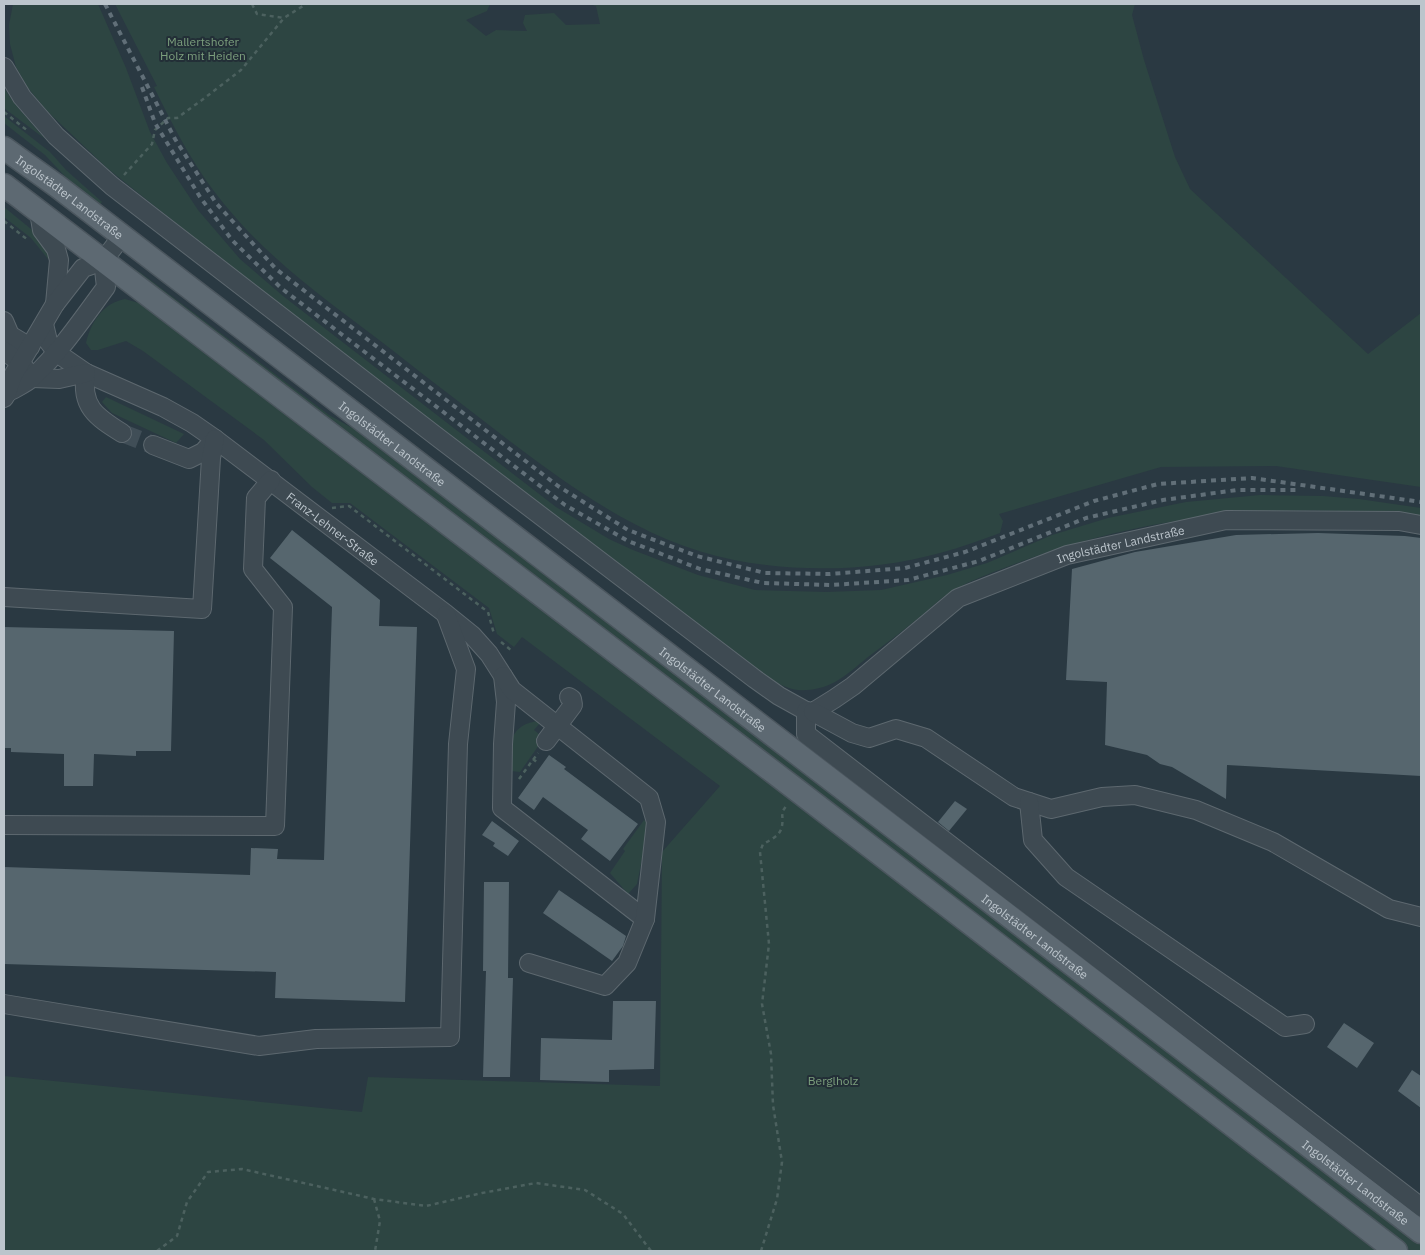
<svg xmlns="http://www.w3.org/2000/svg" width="1425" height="1255" font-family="'IBM Plex Sans',sans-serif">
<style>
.green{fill:#2d4542}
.building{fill:#56666e}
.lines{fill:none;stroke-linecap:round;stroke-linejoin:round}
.minor-tunnel{stroke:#404e57;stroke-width:18;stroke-dasharray:18 9;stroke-linecap:butt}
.minor-casing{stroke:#5d686f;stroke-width:20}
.major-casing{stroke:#4b565e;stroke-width:25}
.path{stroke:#4c615f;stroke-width:2.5;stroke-dasharray:4 4;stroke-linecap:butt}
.minor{stroke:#3e4a52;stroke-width:18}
.major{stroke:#5d6972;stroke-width:22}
.rail{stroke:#616f78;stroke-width:4;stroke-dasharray:5 5;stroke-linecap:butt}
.labels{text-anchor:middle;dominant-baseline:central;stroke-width:4;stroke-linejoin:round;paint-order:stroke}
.park-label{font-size:12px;fill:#7c9f7d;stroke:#232f37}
.street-label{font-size:12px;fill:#bcc5cc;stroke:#232f37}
</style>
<rect width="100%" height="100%" fill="#2a3942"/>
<g class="green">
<path d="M 13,4 L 98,4 L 126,68 L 150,132 L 167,163 L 198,210 L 240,259 L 283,296 L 556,507 L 609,539 L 633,550 L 698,575 L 755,590 L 826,592 L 881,590 L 947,575 L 987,563 L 1052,535 L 1108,518 L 1186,502 L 1260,495 L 1323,496 L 1359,499 L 1421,508 L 1421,517 C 1287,501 1146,514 1020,562 C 997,571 972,579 951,592 C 942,597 935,604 927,611 C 908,627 888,642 868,657 C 857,666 846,676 835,682 C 824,688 810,691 798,690 C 784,688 772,680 760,673 L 277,304 L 107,168 L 47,111 L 28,88 L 16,67 L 10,44 L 9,25 Z"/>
<path d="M 115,4 L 490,4 L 487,11 L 466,20 L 486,36 L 496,30 L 527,31 L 523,23 L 525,15 L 554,13 L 566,25 L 600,24 L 596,6 L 588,4 L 1135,4 L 1132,15 L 1144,60 L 1175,157 L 1190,189 L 1368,354 L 1421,313 L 1421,487 L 1276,466 L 1161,467 L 999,514 L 1003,521 L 1000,533 C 980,540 960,548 940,553 C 875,571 801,573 734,560 C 648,543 579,493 511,442 C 472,412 434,383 396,353 C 338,308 277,267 230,211 C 197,173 176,132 154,87 L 157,86 Z"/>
<path d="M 4,88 L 15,104 L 45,139 L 4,108 Z"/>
<path d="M 4,116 L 50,152 L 66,170 L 102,202 L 98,207 L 75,187 L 45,155 L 4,123 Z"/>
<path d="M 4,207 L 42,238 L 51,259 L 48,259 L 31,238 L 4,217 Z"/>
<path d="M 130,266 L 141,273 L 329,415 L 372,439 L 1421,1242 L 1421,1251 L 1411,1251 L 128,268 Z"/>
<path d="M 125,299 L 139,303 L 152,311 L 232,372 L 1380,1251 L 4,1251 L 4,1076 L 362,1112 L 368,1077 L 660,1086 L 662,852 L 720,786 L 522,637 L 514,647 L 497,634 L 489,608 L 350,503 L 332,503 L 312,487 L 264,440 L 143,351 L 126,341 L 98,350 L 91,350 L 86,343 C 91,322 103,303 125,299 Z"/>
<path d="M 106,397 L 184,434 L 176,443 L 112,413 L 102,402 Z"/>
<path d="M 538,721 L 540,723 L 534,730 L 544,738 L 520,772 L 511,771 L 512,738 C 518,726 526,723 538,721 Z"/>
<path d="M 644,820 L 649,824 L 637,884 L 628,894 L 610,873 L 625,851 L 623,849 Z"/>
</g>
<g class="building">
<path d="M 292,530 L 380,600 L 379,626 L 417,627 L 405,1002 L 275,998 L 276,972 L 4,964 L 4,867 L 250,875 L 251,848 L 278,849 L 277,859 L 324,860 L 332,607 L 270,558 Z"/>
<path d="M 1318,533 L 1405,536 L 1421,538 L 1421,776 L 1227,765 L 1226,799 L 1172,767 L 1160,764 L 1147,755 L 1105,745 L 1107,682 L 1066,680 L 1072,569 L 1135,552 L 1236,535 Z"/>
<path d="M 4,627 L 174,631 L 171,751 L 136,751 L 136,756 L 94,754 L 93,786 L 64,786 L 64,754 L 11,752 L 11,748 L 4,748 Z"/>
<path d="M 549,755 L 566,767 L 564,769 L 638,824 L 610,861 L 581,839 L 588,830 L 543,797 L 534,810 L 518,798 Z"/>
<path d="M 955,801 L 967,809 L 949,831 L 938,822 Z"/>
<path d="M 492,821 L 519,841 L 508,856 L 493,846 L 495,843 L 482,835 Z"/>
<path d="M 484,882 L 509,882 L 508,978 L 513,978 L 510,1077 L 483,1077 L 486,971 L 483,971 Z"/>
<path d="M 559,890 L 626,936 L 623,946 L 612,961 L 543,913 Z"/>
<path d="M 613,1001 L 656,1001 L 654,1069 L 609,1070 L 609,1082 L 540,1080 L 541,1038 L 612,1040 Z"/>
<path d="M 1344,1023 L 1374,1043 L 1357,1068 L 1327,1047 Z"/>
<path d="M 1412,1070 L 1421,1076 L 1421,1108 L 1398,1091 Z"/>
</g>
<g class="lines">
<path class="minor-tunnel" d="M 122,433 L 153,445"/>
<defs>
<g id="minor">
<path id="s1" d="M 4,67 L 22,97 L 56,136 L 112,186 L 436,436 L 755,679 L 779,696 L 806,711 L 813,712 L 834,699 L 853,686 L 958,598 L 1067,555 L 1226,520 L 1399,521 L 1421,525"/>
<path d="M 39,212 L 42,230 L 56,249 L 59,260 L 55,304"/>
<path d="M 4,321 L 10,335 L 30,347"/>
<path id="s2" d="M 44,324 L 48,341 L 57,353 L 86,373 L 163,407 L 192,423 L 215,439 L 446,614 L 472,635 L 489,654 L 503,676 L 506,702 L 503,744 L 502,808 L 645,919"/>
<path d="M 4,351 L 20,362 L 28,372"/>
<path d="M 86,373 C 80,406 96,417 122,433"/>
<path d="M 33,378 L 59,379 L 86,373"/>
<path d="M 7,393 C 15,388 26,384 33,377 C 61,351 83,318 106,287 L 103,261"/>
<path d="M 4,398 L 7,393 L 12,377 L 55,304 L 83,268 L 103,261 L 122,236"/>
<path d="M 153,445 L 189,459 L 203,452 L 215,439"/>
<path d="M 4,597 L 202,609 L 211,458 L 215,439"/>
<path d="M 503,676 L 512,690 L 649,798 L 656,822 L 645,919 L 627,963 L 605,986 L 529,963"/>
<path d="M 806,711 L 806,734 L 1421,1207"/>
<path d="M 813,712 L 852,733 L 869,738 L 896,729 L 926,738 L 1014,797 L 1051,809 L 1102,797 L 1135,795 L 1196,810 L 1273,842 L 1389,909 L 1421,917"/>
<path d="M 546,741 L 573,705 L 572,699 L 569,697"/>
<path d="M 1029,802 L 1033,840 L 1066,877 L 1285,1027 L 1305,1024"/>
<path d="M 4,825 L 275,826 L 283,607 L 253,569 L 256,498 L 271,480"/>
<path d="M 4,1004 L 259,1046 L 316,1039 L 450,1037 L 458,744 L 466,669 L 446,615"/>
</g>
<g id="major">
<path id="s3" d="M 4,148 L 57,186 L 1421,1232"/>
<path d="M 4,185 L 798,791 L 1396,1251"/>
</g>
</defs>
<use href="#minor" class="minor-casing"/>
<use href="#major" class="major-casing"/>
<g class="path">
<path d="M 252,4 L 257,14 L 284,18"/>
<path d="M 4,112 L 28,131"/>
<path d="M 124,175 L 152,144 L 155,130 L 168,118 L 177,118 L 202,100 L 241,70 L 284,18 L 306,4"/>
<path d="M 4,221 L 28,240"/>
<path d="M 332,508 L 349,506 L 488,612 L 494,634"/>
<path d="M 501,642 L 512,651"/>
<path d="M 533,759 L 539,764"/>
<path d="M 519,779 L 538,753"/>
<path d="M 374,1199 L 380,1221 L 375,1251"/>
<path d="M 157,1251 L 177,1236 L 187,1202 L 208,1172 L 242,1169 L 374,1199 L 426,1206 L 482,1193 L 536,1183 L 585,1190 L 623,1214 L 651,1251"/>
<path d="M 761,1251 L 777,1199 L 782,1162 L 773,1105 L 771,1054 L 762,1004 L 769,944 L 760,852 L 763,844 C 780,835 784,832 782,812 L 787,805"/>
</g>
<use href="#minor" class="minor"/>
<use href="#major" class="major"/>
<g class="rail">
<path d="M 105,4 L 175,139 L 216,203 L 276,269 L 558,486 L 628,530 L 697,556 L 765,573 L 830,574 L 905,568 L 965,552 L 1094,501 L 1158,484 L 1252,478 L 1421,502"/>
<path d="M 142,87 L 155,123 L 200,197 L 232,240 L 281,288 L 565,505 L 628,541 L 700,569 L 763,583 L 831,585 L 908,580 L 979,561 L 1086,518 L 1163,500 L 1237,490 L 1296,490"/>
</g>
</g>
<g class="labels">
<g class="park-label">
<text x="203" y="41">Mallertshofer<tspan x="203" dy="14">Holz mit Heiden</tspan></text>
<text x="833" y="1080">Berglholz</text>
</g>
<g class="street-label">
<text stroke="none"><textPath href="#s3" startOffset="82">Ingolstädter Landstraße</textPath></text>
<text stroke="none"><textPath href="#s3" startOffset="488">Ingolstädter Landstraße</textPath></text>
<text stroke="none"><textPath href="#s2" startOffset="361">Franz-Lehner-Straße</textPath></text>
<text stroke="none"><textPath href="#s1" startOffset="1396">Ingolstädter Landstraße</textPath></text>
<text stroke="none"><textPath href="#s3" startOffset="892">Ingolstädter Landstraße</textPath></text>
<text stroke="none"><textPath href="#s3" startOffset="1298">Ingolstädter Landstraße</textPath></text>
<text stroke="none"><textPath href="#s3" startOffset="1702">Ingolstädter Landstraße</textPath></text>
</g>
</g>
<rect width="1425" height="1255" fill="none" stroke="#bcc5cc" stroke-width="10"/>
</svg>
